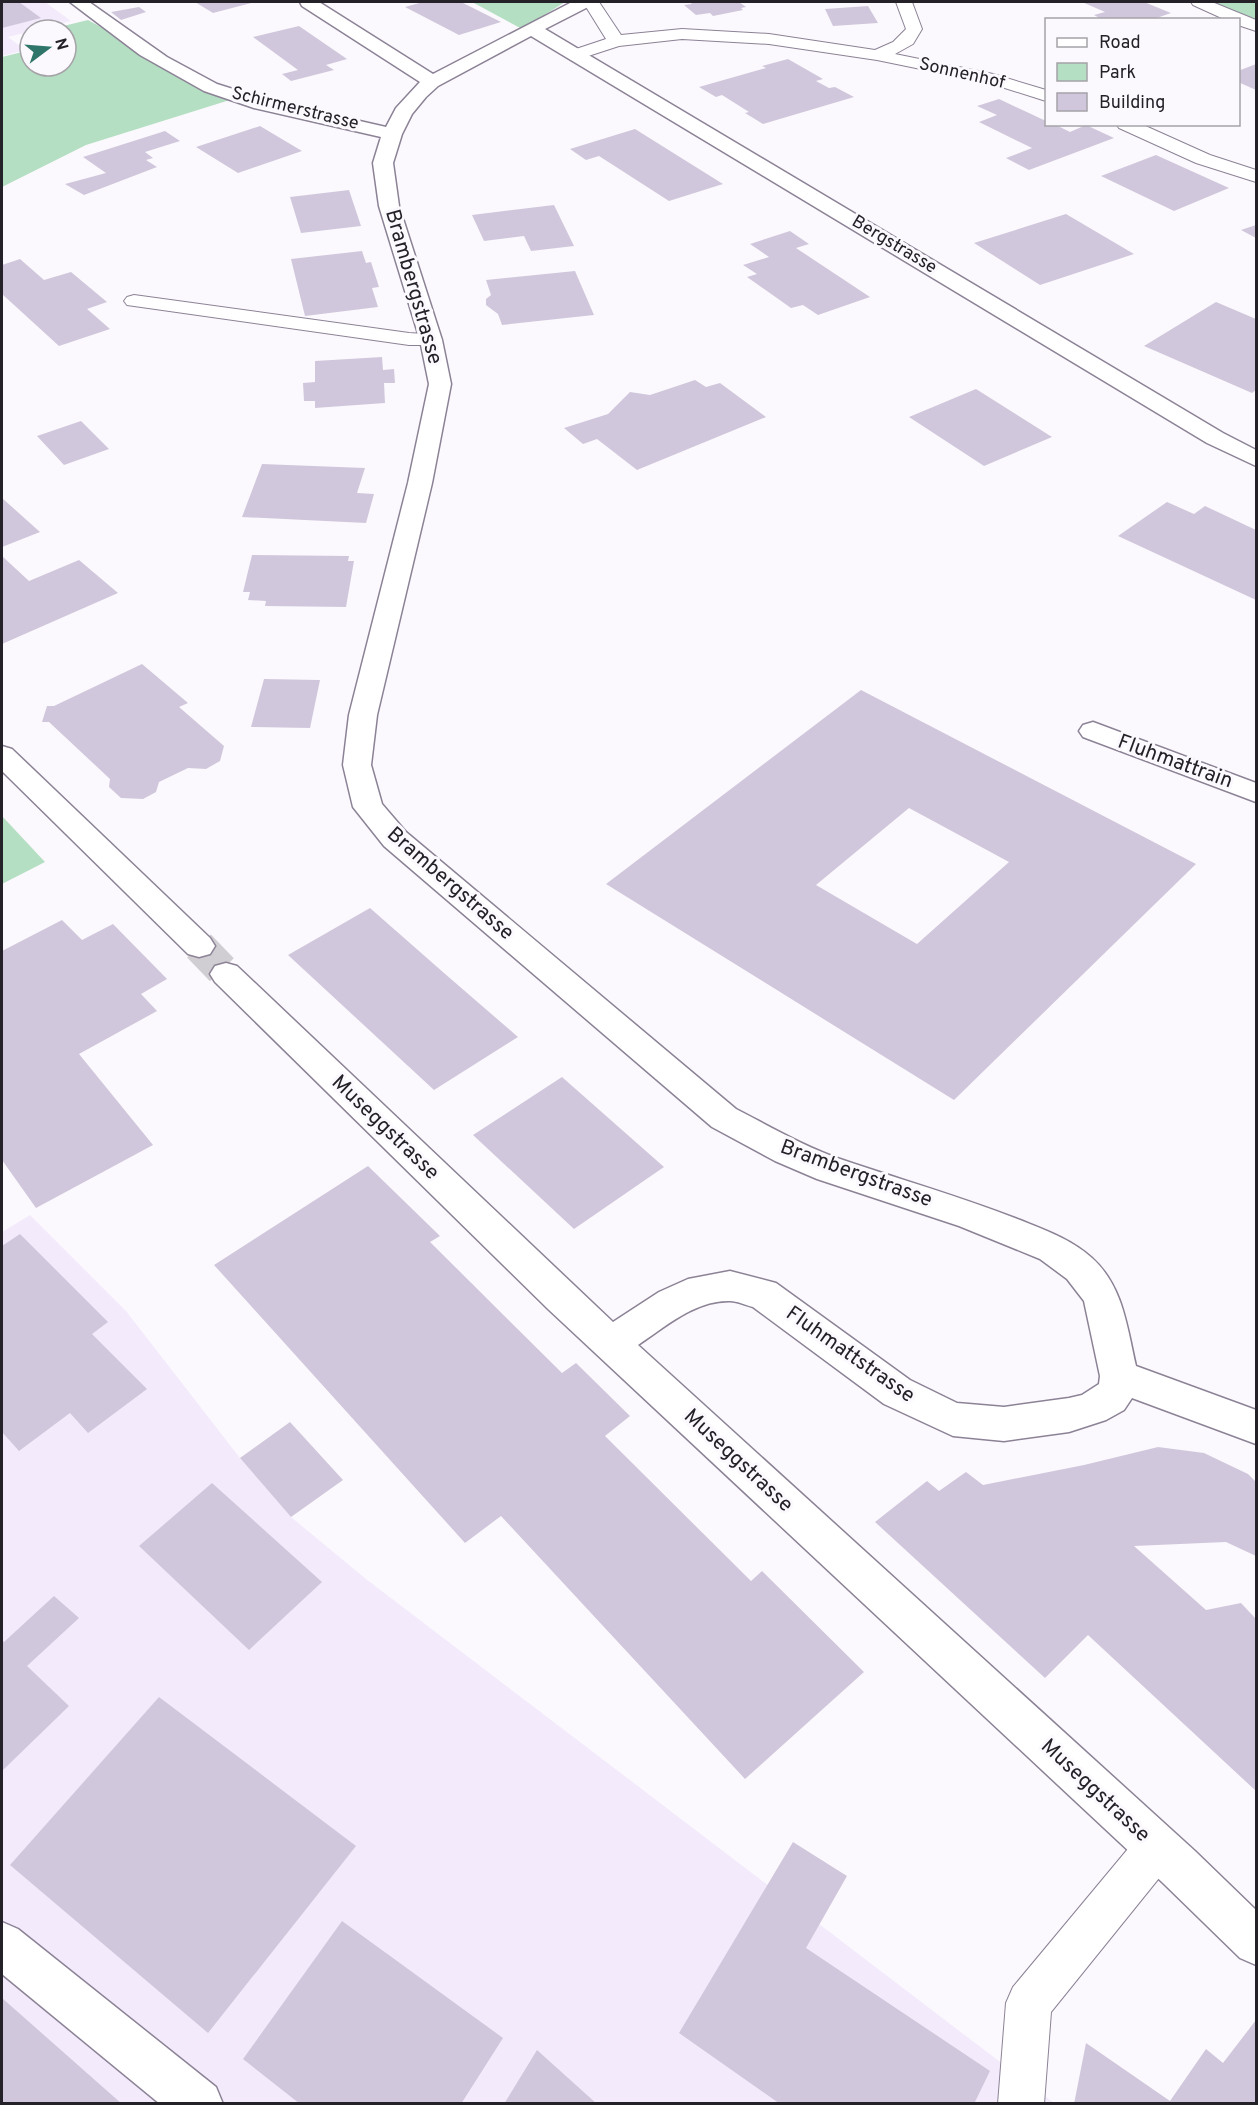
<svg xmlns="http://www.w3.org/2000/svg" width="1258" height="2105" font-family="Overpass,sans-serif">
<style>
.built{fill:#f3ebfc}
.green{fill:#b5dfc3}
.building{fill:#d1c7dc;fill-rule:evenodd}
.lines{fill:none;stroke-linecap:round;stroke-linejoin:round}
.minor-tunnel{stroke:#d0ced3;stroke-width:33;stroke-dasharray:33 16;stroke-linecap:butt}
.service-casing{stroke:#8c8296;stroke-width:2}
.pedestrian-casing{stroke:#8c8296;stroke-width:3}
.minor-casing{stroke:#8c8296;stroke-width:3}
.service{fill:#fff;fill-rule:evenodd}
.pedestrian{fill:#fff;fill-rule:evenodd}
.minor{fill:#fff;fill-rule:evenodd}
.labels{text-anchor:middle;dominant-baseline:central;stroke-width:6;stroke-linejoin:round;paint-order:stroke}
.far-street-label{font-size:18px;fill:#252129;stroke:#fbf9fd}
.street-label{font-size:21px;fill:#252129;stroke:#fbf9fd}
</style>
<rect width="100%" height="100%" fill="#fbf9fd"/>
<g class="built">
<path d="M 2,2 L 45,2 L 71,21 L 8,37 L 25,50 L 2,56 Z"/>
<path d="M 30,1215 L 126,1311 L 240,1458 L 291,1517 L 366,1579 L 1054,2103 L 2,2103 L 2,1232 Z"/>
</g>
<g class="green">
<path d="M 472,2 L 565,2 L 522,29 Z"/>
<path d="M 1211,2 L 1256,2 L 1256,19 Z"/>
<path d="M 88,20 L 233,99 L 86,145 L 2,187 L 2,57 L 30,50 L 30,66 L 66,66 L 66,30 L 47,30 Z"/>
<path d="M 2,816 L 45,862 L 2,884 Z"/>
</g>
<g class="building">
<path d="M 2,2 L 19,2 L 41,18 L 2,28 Z"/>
<path d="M 195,2 L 255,2 L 213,13 Z"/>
<path d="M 423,2 L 461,2 L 501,22 L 459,35 L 405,7 Z"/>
<path d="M 689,2 L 739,2 L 746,7 L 741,8 L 743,10 L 713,16 L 710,13 L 696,15 L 684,5 L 692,4 Z"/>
<path d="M 1082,2 L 1144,2 L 1171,13 L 1151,20 L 1103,20 L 1094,15 L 1105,12 Z"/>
<path d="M 868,6 L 878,23 L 833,26 L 825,9 Z"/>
<path d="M 139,7 L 146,12 L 121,20 L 111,12 Z"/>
<path d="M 299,26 L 347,59 L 326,65 L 334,70 L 291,81 L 282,74 L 298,70 L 253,37 Z"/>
<path d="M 788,59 L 823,79 L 816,81 L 829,88 L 835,87 L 854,97 L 763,124 L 745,113 L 749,112 L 722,95 L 716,97 L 699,87 L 766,68 L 762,66 Z"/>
<path d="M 1256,64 L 1256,90 L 1238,82 L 1238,71 Z"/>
<path d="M 999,99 L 1046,121 L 1046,124 L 1054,124 L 1070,132 L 1086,125 L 1114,138 L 1029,170 L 1006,158 L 1032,148 L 979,122 L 997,115 L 977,106 Z"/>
<path d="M 260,126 L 302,151 L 238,173 L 196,147 Z"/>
<path d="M 635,129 L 723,184 L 669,201 L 599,156 L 586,160 L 570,149 Z"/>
<path d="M 165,131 L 180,141 L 145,152 L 153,158 L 146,160 L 157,167 L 84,195 L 65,184 L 106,173 L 83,157 Z"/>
<path d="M 1156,155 L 1229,188 L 1174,211 L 1101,176 Z"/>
<path d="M 349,190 L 361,226 L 301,233 L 290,197 Z"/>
<path d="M 554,205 L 574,246 L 531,251 L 524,236 L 484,241 L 472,215 Z"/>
<path d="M 1066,214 L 1134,254 L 1040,285 L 974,243 Z"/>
<path d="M 1256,225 L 1256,238 L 1241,230 Z"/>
<path d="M 790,231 L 809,244 L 796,248 L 870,297 L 818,315 L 803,305 L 791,308 L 747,277 L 757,274 L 743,265 L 769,257 L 750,244 Z"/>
<path d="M 362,251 L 366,263 L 371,262 L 379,287 L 372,288 L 378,307 L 305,316 L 291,259 Z"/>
<path d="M 20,259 L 44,280 L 71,272 L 107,302 L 87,309 L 110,329 L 59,346 L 2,294 L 2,265 Z"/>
<path d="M 575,271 L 594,315 L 502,325 L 498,314 L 486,305 L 486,299 L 491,295 L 486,280 Z"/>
<path d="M 1216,302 L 1256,319 L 1256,390 L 1252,393 L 1144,346 Z"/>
<path d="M 382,357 L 383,370 L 394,369 L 395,383 L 384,383 L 385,403 L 315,408 L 315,401 L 304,401 L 303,383 L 315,382 L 315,361 Z"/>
<path d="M 695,380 L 706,387 L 720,383 L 766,417 L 637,470 L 597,439 L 583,444 L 564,428 L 608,414 L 630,392 L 650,395 Z"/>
<path d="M 976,389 L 1052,437 L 984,466 L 909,417 Z"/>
<path d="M 81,421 L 109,449 L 64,465 L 37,436 Z"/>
<path d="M 262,464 L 365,468 L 357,493 L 374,494 L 366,523 L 242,517 Z"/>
<path d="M 2,498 L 40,532 L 2,547 Z"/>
<path d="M 1167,502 L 1194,514 L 1205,506 L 1256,530 L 1256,600 L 1118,536 Z"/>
<path d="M 252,555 L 349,556 L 348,561 L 354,561 L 346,607 L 265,606 L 266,601 L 248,600 L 250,592 L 243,592 Z"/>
<path d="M 2,556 L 29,581 L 79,560 L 118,593 L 2,644 Z"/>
<path d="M 142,664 L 188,703 L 179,707 L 224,746 L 220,761 L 206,769 L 188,768 L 159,782 L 156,792 L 143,799 L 121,798 L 109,787 L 110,779 L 49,722 L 42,722 L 47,706 L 54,706 Z"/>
<path d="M 264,679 L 320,680 L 310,728 L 251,727 Z"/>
<path d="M 861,690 L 1196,864 L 954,1100 L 606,884 ZM 909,808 L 1009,862 L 917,944 L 816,885 Z"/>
<path d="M 370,908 L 444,973 L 518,1037 L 434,1090 L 288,955 Z"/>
<path d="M 62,920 L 82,940 L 113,924 L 167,979 L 141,994 L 157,1011 L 79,1054 L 153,1145 L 36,1208 L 2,1160 L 2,951 Z"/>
<path d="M 562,1077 L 664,1167 L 574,1229 L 473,1135 Z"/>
<path d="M 368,1166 L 440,1236 L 430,1242 L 562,1373 L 576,1363 L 630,1416 L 605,1436 L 751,1581 L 762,1571 L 864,1672 L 745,1779 L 501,1516 L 465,1543 L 214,1265 Z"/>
<path d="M 20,1234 L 108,1322 L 92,1334 L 147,1389 L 88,1433 L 70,1413 L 19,1451 L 2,1432 L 2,1246 Z"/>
<path d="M 290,1422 L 343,1480 L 291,1517 L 240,1458 Z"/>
<path d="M 1158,1447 L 1204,1453 L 1248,1474 L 1256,1482 L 1256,1556 L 1226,1542 L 1134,1546 L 1206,1610 L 1241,1603 L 1256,1619 L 1256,1791 L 1088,1635 L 1045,1678 L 875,1522 L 927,1481 L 939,1491 L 966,1472 L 983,1485 L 1084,1465 Z"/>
<path d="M 212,1483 L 322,1582 L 249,1650 L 139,1546 Z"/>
<path d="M 54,1596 L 79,1618 L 27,1666 L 69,1706 L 2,1771 L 2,1640 L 4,1642 Z"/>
<path d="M 159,1697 L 356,1846 L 208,2033 L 10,1865 Z"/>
<path d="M 793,1842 L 847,1876 L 806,1948 L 990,2071 L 974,2104 L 780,2104 L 679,2033 Z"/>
<path d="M 342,1921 L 503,2038 L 461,2104 L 300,2104 L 243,2059 Z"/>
<path d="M 2,1998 L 122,2104 L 2,2104 Z"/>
<path d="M 1256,2020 L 1256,2104 L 1074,2104 L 1086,2043 L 1170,2101 L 1206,2049 L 1223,2063 Z"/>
<path d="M 537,2050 L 597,2104 L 504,2104 Z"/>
</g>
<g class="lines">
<path class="minor-tunnel" d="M 199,946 L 226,974"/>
<defs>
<g id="service">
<path d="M 583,2 L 599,2 L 621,35 L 682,29 L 769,34 L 875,50 L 893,42 L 906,29 L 896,2 L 912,2 L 922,29 L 913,44 L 895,54 L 993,74 L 1046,90 L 1046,101 L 989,83 L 877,60 L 769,44 L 682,39 L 619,46 L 576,60 L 570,59 L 567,55 L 570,51 L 606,39 Z"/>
<path d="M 1191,2 L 1212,2 L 1256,20 L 1256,31 L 1238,25 L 1238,20 L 1226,20 L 1193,5 Z"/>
<path d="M 1116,124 L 1141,124 L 1210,155 L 1256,170 L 1256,182 L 1196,163 L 1119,128 Z"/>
<path d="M 134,295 L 409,333 L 439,335 L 442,340 L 439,345 L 409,345 L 127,305 L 124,301 L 127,297 Z"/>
<path d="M 1157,1826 L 1172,1832 L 1178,1847 L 1172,1862 L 1051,2012 L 1044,2104 L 998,2104 L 1006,2003 L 1013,1987 L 1142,1832 Z"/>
</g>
<path id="pedestrian" d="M 2,1922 L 18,1929 L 216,2087 L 223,2104 L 160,2104 L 2,1974 Z"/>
<g id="minor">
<path d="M 70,2 L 89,2 L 167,57 L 217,84 L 268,100 L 386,127 L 396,108 L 420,82 L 302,6 L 300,2 L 319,2 L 433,74 L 572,2 L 592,2 L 590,6 L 545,29 L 1223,433 L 1256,450 L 1256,466 L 1207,443 L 531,36 L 438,86 L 426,97 L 412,114 L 402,134 L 393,163 L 399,206 L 442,340 L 451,384 L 432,483 L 377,715 L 371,765 L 382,804 L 406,832 L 736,1109 C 771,1127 805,1147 843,1160 C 902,1180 962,1197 1020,1220 C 1045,1230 1071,1239 1092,1258 C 1123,1286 1127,1327 1136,1366 L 1256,1410 L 1256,1444 L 1132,1398 L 1124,1410 L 1106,1420 L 1069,1432 L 1004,1441 L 953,1436 L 884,1404 L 753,1307 C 745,1305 737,1301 730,1301 C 695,1300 665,1327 638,1345 L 1195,1851 L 1256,1910 L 1256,1965 L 1240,1958 L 1163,1883 L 548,1309 L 215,982 L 210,974 L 215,966 L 226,963 L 237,966 L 613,1322 L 659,1292 L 688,1279 L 730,1271 L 776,1283 L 910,1380 L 957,1403 L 1004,1407 L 1069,1398 L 1082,1395 L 1099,1384 L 1100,1376 L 1084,1301 L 1067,1279 L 1040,1259 L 959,1226 L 817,1179 L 775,1161 L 712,1127 L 384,846 L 353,807 L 343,765 L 349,715 L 408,483 L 429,384 L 420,340 L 379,206 L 373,163 L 381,137 L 254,108 L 204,91 L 140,55 Z"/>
<path d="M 1093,722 L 1256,783 L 1256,802 L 1083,737 L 1079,731 L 1083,725 Z"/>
<path d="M 2,746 L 12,749 L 210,938 L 215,946 L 210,954 L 199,957 L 188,954 L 2,771 Z"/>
</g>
</defs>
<use href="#service" class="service-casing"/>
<use href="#pedestrian" class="pedestrian-casing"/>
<use href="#minor" class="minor-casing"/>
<use href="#service" class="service"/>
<use href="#pedestrian" class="pedestrian"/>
<use href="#minor" class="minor"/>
</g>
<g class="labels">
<g class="far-street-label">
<text transform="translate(962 74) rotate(13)">Sonnenhof</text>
<text transform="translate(295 109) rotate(14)">Schirmerstrasse</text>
<text transform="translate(894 245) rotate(31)">Bergstrasse</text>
</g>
<g class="street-label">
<text transform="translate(413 287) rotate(74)">Brambergstrasse</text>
<text transform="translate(1175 762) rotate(20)">Fluhmattrain</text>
<text transform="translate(450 884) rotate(41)">Brambergstrasse</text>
<text transform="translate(385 1128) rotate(44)">Museggstrasse</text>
<text transform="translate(856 1174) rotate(20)">Brambergstrasse</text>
<text transform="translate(850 1355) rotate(35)">Fluhmattstrasse</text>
<text transform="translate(738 1461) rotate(43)">Museggstrasse</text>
<text transform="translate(1095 1791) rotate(43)">Museggstrasse</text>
</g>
</g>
<rect width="1258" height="2105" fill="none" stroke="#252129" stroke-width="6"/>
<rect x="1045" y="18" width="195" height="108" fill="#fbf9fd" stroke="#a5a3a8" stroke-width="1.5"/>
<rect x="1057" y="38" width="30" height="9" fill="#ffffff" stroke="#a5a3a8" stroke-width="1.5"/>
<text x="1099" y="48" font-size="18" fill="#252129">Road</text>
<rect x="1057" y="63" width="30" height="18" fill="#b5dfc3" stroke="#a5a3a8" stroke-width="1.5"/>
<text x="1099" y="78" font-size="18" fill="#252129">Park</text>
<rect x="1057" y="93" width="30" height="18" fill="#d1c7dc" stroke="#a5a3a8" stroke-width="1.5"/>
<text x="1099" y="108" font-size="18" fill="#252129">Building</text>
<g transform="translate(48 48) rotate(74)"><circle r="28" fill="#fbf9fd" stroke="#a5a3a8" stroke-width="1.5"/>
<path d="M0-4.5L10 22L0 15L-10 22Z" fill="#30756a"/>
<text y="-9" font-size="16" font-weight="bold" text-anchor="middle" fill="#252129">N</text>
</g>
</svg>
